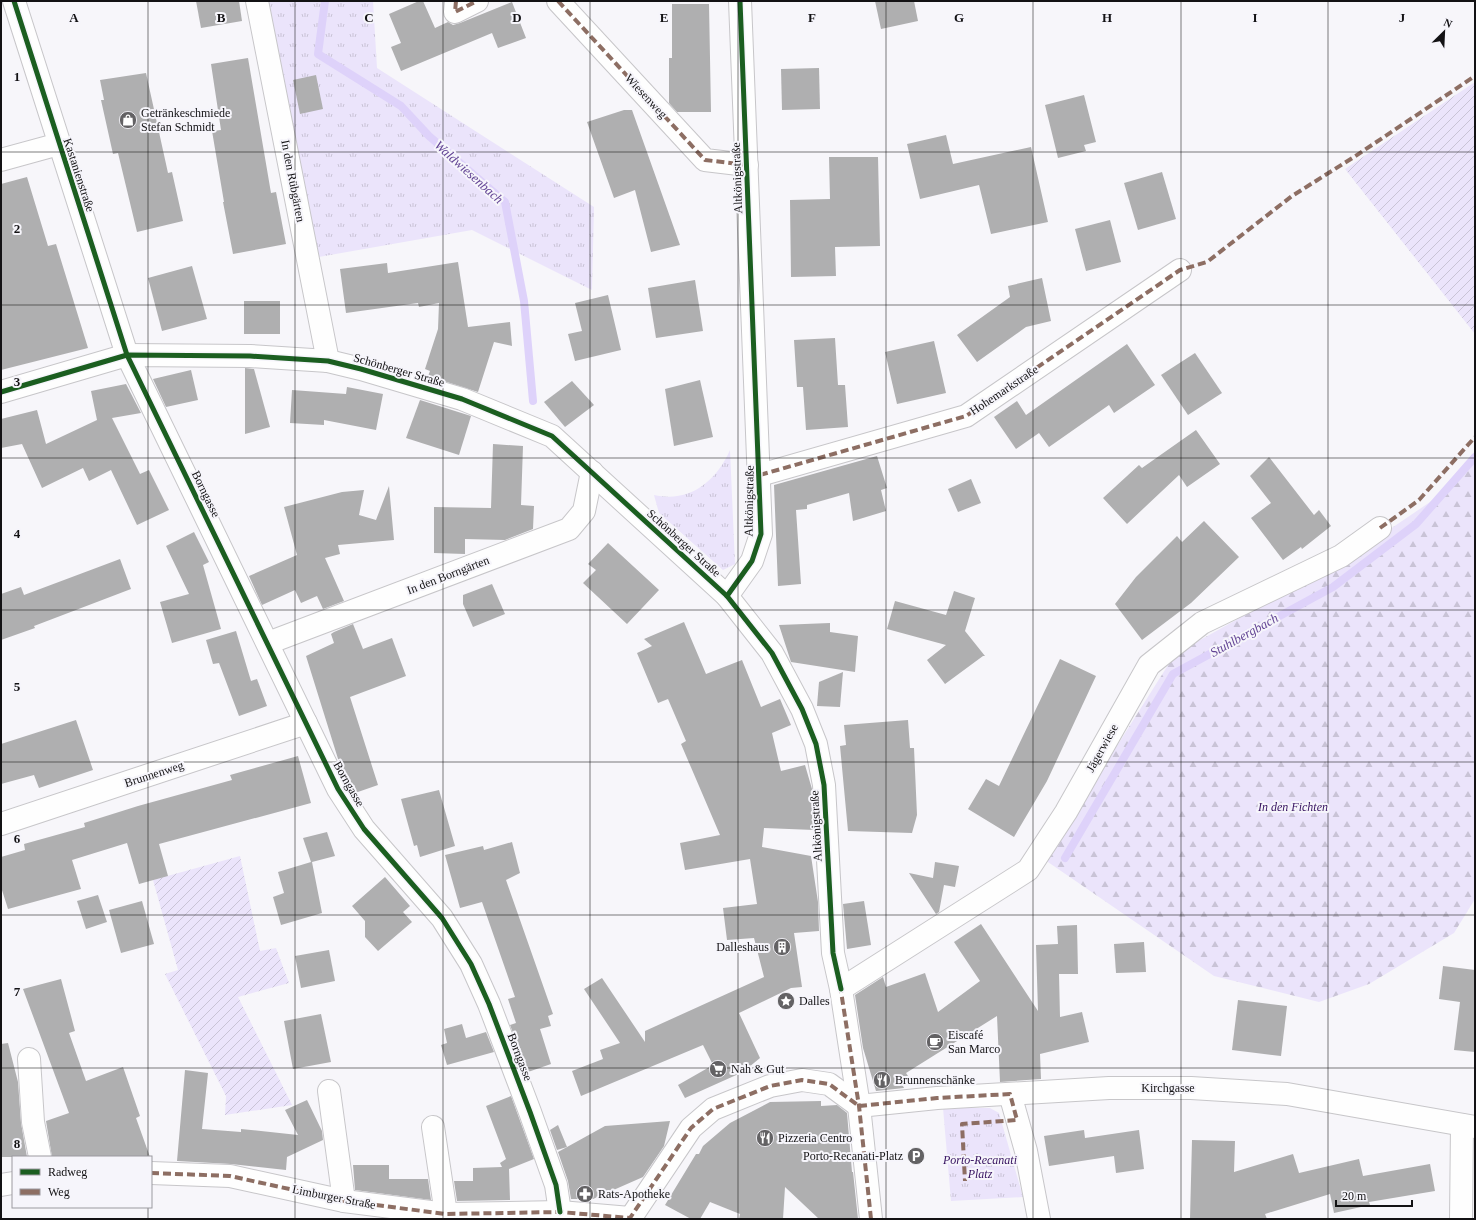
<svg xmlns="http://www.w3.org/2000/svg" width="1476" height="1220" font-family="Georgia,serif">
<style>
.grass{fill:url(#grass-tufts)}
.forest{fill:url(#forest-firs)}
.garden{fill:url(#garden-furrows)}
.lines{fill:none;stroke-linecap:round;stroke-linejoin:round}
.stream{stroke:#ded2fa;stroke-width:8}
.building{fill:#afafb0}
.minor-casing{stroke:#c7c6c9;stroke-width:24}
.minor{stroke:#fefefe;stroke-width:22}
.quiet{stroke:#8d6e63;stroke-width:4;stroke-dasharray:8 4;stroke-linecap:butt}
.cycleway-casing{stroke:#f6f5fb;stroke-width:8}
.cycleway{stroke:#1b5e20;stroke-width:5}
.grid{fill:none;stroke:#131214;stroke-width:1;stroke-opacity:0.55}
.labels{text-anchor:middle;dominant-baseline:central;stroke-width:4;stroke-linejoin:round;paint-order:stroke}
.street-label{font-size:12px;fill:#131214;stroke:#f6f5fb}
.poi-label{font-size:12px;fill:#131214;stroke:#f6f5fb;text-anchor:start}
.park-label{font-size:12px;font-style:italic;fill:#35115f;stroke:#f6f5fb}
.water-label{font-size:13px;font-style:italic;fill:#624494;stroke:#f6f5fb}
.grid-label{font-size:13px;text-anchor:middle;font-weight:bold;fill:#131214;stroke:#f6f5fb;stroke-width:4;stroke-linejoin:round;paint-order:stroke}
</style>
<defs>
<pattern id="grass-tufts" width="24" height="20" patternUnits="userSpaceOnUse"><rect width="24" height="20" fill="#ebe4fb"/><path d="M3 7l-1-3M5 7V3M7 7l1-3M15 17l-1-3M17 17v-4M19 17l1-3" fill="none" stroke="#c9c3d6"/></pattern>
<pattern id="forest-firs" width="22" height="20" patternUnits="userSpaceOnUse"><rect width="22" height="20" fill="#ebe4fb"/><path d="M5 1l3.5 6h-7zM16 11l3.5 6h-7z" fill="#c9c3d6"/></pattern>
<pattern id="garden-furrows" width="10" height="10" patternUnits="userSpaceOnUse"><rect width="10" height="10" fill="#ebe4fb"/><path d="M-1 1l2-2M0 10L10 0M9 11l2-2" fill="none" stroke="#c9c3d6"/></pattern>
</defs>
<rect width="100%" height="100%" fill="#f7f6fa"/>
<g class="grass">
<path d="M 248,1 L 373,1 L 377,68 L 594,207 L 592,290 L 472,230 L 313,258 Z"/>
<path d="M 730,450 L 735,564 L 723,570 L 659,513 L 654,495 C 689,503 716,482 730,450 Z"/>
<path d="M 943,1108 L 990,1108 L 999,1113 L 1023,1197 L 951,1201 Z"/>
</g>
<path class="forest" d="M 1475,451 L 1475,899 L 1454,933 L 1369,984 L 1319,1002 L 1214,976 L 1045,860 L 1175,654 L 1346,559 L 1433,500 Z"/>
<g class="garden">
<path d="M 1475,82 L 1475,334 L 1345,169 Z"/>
<path d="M 240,856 L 260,951 L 276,948 L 289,983 L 238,997 L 292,1105 L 225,1115 L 226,1096 L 165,974 L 178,970 L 153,880 Z"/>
</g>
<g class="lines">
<g class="stream">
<path d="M 325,1 L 318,54 L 401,106 L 429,136 L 505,202 L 524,301 L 533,401"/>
<path d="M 1065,858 L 1173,674 L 1333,587 L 1416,524 L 1475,457"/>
</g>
</g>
<g class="building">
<path d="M 196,1 L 239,1 L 242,21 L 201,28 Z"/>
<path d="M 419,1 L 423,1 L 435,28 L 448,22 L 453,25 L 460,23 L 512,2 L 526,38 L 498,48 L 492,33 L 401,71 L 391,47 L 401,43 L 389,14 Z"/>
<path d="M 875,1 L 914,1 L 918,21 L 881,29 Z"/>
<path d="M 672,4 L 709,4 L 711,112 L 677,112 L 669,103 L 669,58 L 672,58 Z"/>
<path d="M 248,58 L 271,193 L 276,192 L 286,244 L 233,254 L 223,202 L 224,202 L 212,131 L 221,130 L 211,64 Z"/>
<path d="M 819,68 L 820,109 L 782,110 L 781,69 Z"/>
<path d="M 146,73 L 168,173 L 172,172 L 183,221 L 137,232 L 118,153 L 113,154 L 101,100 L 104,100 L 100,80 Z"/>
<path d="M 316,75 L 323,109 L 300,114 L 293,80 Z"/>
<path d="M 1084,95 L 1096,142 L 1084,145 L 1086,151 L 1058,158 L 1045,105 Z"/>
<path d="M 624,110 L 632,110 L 680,245 L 651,252 L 635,190 L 614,198 L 587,122 Z"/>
<path d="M 946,135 L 953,164 L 1031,147 L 1048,222 L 991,234 L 979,185 L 920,199 L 907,144 Z"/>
<path d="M 829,157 L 878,157 L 880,246 L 835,247 L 836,276 L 791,277 L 790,200 L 830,199 Z"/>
<path d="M 1162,172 L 1176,219 L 1138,230 L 1124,183 Z"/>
<path d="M 27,177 L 48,246 L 56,244 L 88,348 L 1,370 L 1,184 Z"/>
<path d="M 1110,220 L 1121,262 L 1086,271 L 1075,229 Z"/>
<path d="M 458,262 L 468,327 L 510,322 L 512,346 L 494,342 L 478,392 L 428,376 L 430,371 L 425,369 L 438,329 L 439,303 L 419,307 L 418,303 L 346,313 L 340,269 L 387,263 L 388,273 Z"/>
<path d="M 192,266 L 207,319 L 162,331 L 148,278 Z"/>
<path d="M 1042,278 L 1051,321 L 1026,327 L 977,362 L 957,335 L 1010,297 L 1008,286 Z"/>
<path d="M 695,280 L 703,331 L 656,338 L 648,288 Z"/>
<path d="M 608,295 L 621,350 L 575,361 L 568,334 L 582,331 L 575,303 Z"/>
<rect x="244" y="301" width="36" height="33"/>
<path d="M 835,338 L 838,385 L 845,385 L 848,427 L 806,430 L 803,387 L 797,387 L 794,340 Z"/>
<path d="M 934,341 L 946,393 L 897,404 L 885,352 Z"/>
<path d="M 1127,344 L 1155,385 L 1114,413 L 1109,405 L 1049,447 L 1039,433 L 1016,449 L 994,417 L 1017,401 L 1026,415 Z"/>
<path d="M 1195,353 L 1222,393 L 1188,415 L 1161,375 Z"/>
<path d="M 245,368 L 254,369 L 270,427 L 245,434 Z"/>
<path d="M 191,370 L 198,400 L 166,407 L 153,379 Z"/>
<path d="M 700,380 L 713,437 L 674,446 L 665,389 Z"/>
<path d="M 572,381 L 594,405 L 565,427 L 544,402 Z"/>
<path d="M 126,384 L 141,413 L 112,418 L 140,474 L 149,470 L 169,510 L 137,525 L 111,470 L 89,481 L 83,468 L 42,488 L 22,444 L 1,448 L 1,419 L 37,410 L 46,444 L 97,420 L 91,391 Z"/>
<path d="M 347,387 L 383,394 L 376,430 L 324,420 L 324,425 L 290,423 L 292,390 L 346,394 Z"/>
<path d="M 420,400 L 471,416 L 459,455 L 406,438 Z"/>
<path d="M 1196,430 L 1220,464 L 1187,487 L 1179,475 L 1127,524 L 1103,498 L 1139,465 L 1142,468 Z"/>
<path d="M 493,444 L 523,446 L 521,505 L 534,506 L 533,529 L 505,540 L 465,539 L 465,554 L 434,553 L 434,507 L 491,508 Z"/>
<path d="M 877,456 L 887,488 L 881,490 L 886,511 L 853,521 L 849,493 L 807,505 L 807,509 L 796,510 L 801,584 L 778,586 L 774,485 Z"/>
<path d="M 1269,457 L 1314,515 L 1319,510 L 1331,526 L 1302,549 L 1301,547 L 1283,560 L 1251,518 L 1271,503 L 1250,476 Z"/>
<path d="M 971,479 L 981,503 L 958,512 L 948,489 Z"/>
<path d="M 389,486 L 394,540 L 338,545 L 340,554 L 325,558 L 344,601 L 323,609 L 317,596 L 301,603 L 295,590 L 262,605 L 249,576 L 297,555 L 284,507 L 342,492 L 364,490 L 359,515 L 376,520 Z"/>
<path d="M 1204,521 L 1239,557 L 1191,603 L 1142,640 L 1115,604 L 1136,577 L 1177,536 L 1182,542 Z"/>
<path d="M 194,532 L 209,562 L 203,565 L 221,629 L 172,643 L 160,602 L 189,594 L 166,546 Z"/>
<path d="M 608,543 L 659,590 L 627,624 L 583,583 L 596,570 L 588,564 Z"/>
<path d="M 120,559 L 131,589 L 34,626 L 35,628 L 1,640 L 1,594 L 21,587 L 24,595 Z"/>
<path d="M 492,584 L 505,614 L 473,627 L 463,604 L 463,595 Z"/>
<path d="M 954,591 L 975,598 L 965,631 L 985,656 L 983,656 L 945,684 L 927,660 L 946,645 L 887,629 L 895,601 L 946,615 Z"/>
<path d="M 684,622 L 706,674 L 742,660 L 761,707 L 780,699 L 791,725 L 772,733 L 781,771 L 805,765 L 812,789 L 814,830 L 764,828 L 762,847 L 811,856 L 818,902 L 819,931 L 794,933 L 802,987 L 791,988 L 739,1013 L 760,1058 L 743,1072 L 685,1098 L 678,1085 L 713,1065 L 703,1045 L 581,1096 L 572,1071 L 603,1059 L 600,1050 L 620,1043 L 584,989 L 602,978 L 645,1042 L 645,1031 L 764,977 L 754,938 L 727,940 L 723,908 L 757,904 L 750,859 L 685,870 L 680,843 L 720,835 L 681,744 L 686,741 L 668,699 L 658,703 L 637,653 L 652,646 L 644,639 Z"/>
<path d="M 830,623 L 830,632 L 858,636 L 855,672 L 791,662 L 779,625 Z"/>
<path d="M 353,624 L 363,649 L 392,638 L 406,676 L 350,697 L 378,785 L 355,793 L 339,762 L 306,656 L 334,643 L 331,634 L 334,632 Z"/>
<path d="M 236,631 L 251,681 L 257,679 L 267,706 L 239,716 L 219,663 L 213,664 L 206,640 Z"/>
<path d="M 1060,659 L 1096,676 L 1047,781 L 1014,837 L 968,809 L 986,779 L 999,786 Z"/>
<path d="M 843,672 L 840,707 L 817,706 L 819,682 Z"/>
<path d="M 76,720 L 93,770 L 39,788 L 34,775 L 1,784 L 1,744 Z"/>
<path d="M 908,720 L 910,748 L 914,748 L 917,815 L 912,833 L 848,831 L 840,746 L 846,745 L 844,725 Z"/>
<path d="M 298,756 L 311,803 L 159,844 L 168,876 L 139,884 L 127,843 L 72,860 L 81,889 L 8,909 L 1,887 L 1,857 L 25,850 L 24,844 L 85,827 L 84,823 L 138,806 L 232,780 L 230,775 Z"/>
<path d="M 439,790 L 455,846 L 420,857 L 417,845 L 414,846 L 401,799 Z"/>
<path d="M 327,832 L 335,856 L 312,862 L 322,913 L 281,925 L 273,897 L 284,893 L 278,872 L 311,862 L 303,838 Z"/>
<path d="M 512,842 L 520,873 L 506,880 L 553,1014 L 548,1016 L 551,1026 L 540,1029 L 551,1064 L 528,1072 L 510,1025 L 516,1023 L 508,999 L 515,997 L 482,902 L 460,908 L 445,855 L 483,846 L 484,850 Z"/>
<path d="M 935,862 L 959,866 L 955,887 L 944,885 L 939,912 L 936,914 L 909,873 L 933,878 Z"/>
<path d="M 385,877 L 410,906 L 403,912 L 412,922 L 378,951 L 365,937 L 365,921 L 352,906 Z"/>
<path d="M 98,895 L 107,922 L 86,929 L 77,901 Z"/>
<path d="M 142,901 L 154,944 L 121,953 L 109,910 Z"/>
<path d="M 864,901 L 871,945 L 847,949 L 843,904 Z"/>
<path d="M 981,924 L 1038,1011 L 1036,945 L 1058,944 L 1057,926 L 1077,925 L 1078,974 L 1059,974 L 1060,1017 L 1082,1012 L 1089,1042 L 1040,1054 L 1041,1079 L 1000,1082 L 997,1016 L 906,1073 L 908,1076 L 900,1080 L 904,1088 L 876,1091 L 863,1048 L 855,995 L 883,977 L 886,987 L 925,973 L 938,1012 L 980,981 L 954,942 Z"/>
<path d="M 1144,942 L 1146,972 L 1116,973 L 1114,944 Z"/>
<path d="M 329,950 L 335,981 L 301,988 L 295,956 Z"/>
<path d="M 1443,966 L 1475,970 L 1475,1052 L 1454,1050 L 1460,1002 L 1439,999 Z"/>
<path d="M 61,979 L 75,1031 L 69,1033 L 86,1081 L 123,1067 L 140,1116 L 136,1118 L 150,1157 L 52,1157 L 46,1121 L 69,1113 L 23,989 Z"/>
<path d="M 1238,1000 L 1287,1006 L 1281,1056 L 1232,1050 Z"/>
<path d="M 321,1014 L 331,1062 L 293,1069 L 284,1021 Z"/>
<path d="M 462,1024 L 466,1038 L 486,1032 L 494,1052 L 447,1065 L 441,1045 L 447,1043 L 444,1029 Z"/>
<path d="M 8,1043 L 18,1082 L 21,1123 L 27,1157 L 1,1157 L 1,1044 Z"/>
<path d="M 185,1070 L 208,1073 L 202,1129 L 241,1132 L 241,1129 L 298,1135 L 285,1110 L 307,1100 L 322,1131 L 323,1140 L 287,1157 L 286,1170 L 231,1164 L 177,1161 Z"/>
<path d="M 511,1096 L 534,1159 L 509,1169 L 510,1200 L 457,1201 L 454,1181 L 473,1181 L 473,1168 L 502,1167 L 500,1163 L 506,1159 L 486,1106 Z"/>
<path d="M 821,1101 L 821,1106 L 837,1105 L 847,1113 L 852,1172 L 853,1172 L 858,1219 L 819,1219 L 785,1187 L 783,1219 L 739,1219 L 740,1214 L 710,1202 L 700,1219 L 691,1219 L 665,1205 L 696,1154 L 699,1154 L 703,1146 L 730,1123 L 770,1102 Z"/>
<path d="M 670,1121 L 664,1146 L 643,1177 L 593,1199 L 571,1199 L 568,1181 L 558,1152 L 605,1126 Z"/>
<path d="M 558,1125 L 567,1147 L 557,1150 L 550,1130 Z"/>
<path d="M 1084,1130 L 1085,1138 L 1139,1130 L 1144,1169 L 1116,1173 L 1114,1156 L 1049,1166 L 1044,1136 Z"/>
<path d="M 1192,1140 L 1235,1141 L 1234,1172 L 1293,1154 L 1299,1173 L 1359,1159 L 1363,1176 L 1430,1164 L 1435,1191 L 1369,1202 L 1370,1205 L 1334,1213 L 1330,1194 L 1265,1214 L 1267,1219 L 1190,1219 Z"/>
<path d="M 353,1165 L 389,1165 L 389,1179 L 428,1179 L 431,1200 L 355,1190 Z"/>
</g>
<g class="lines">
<defs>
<g id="minor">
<path d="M 14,1 L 127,355 L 338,789 L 364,829 L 442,918 L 471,964 L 489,1004 L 530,1112 L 556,1185 L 560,1212"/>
<path d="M 257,1 L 328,361"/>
<path d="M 456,1 L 455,12 L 477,1"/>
<path d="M 558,1 L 705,160 L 747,165"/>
<path d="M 1,160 L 59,144"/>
<path d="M 1,392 L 127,355 L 250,356 L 328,361 L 361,369 L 462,399 L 552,436 L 727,596 L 772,653 L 802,709 L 816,744 L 824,785 L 833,953 L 841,989 L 859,1106 L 871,1219"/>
<path d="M 760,475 L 966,416 L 1180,270"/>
<path d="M 727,596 L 752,561 L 761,534 L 740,1"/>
<path d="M 268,643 L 569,529 L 584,511 L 592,472"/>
<path d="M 1,824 L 306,723"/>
<path d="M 841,989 L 1028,870 L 1066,812 L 1149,665 L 1202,623 L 1341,556 L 1380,528"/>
<path d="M 29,1059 L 33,1122 L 40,1157"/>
<path d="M 329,1091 L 344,1201"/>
<path d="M 1010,1094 L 1026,1151 L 1039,1219"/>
<path d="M 859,1106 L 937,1098 L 1109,1088 L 1191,1088 L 1287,1094 L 1475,1127"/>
<path d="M 433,1127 L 446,1214"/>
<path d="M 151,1173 L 230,1176 L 344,1201 L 446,1214 L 560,1212 L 630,1218"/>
<path d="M 1,1185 L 13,1183"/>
<path d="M 630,1219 L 691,1128 L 713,1109 L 770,1086 L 802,1080 L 829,1084 L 859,1106"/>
<path d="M 1461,1219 L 1462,1125"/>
</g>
</defs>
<use href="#minor" class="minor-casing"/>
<use href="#minor" class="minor"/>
<g class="quiet">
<path d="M 456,1 L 455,12 L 477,1"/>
<path d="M 558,1 L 705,160 L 747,165"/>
<path d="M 760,475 L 966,416 L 1180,270 L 1207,262 L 1292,196 L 1354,157 L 1475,76"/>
<path d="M 1380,528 L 1419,500 L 1475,437"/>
<path d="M 840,985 L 859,1106 L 871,1219"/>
<path d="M 859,1106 L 937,1098 L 1010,1094 L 1017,1120 L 962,1124 L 965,1181"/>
<path d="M 151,1173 L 230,1176 L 344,1201 L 446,1214 L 560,1212 L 630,1218 L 691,1128 L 713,1109 L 770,1086 L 802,1080 L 829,1084 L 859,1106"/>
</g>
<defs>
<g id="cycleway">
<path d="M 14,1 L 127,355 L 338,789 L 364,829 L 442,918 L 471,964 L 489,1004 L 530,1112 L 556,1185 L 560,1212"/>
<path d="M 1,392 L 127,355 L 250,356 L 328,361 L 361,369 L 462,399 L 552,436 L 727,596 L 772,653 L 802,709 L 816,744 L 824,785 L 833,953 L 841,989"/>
<path d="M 727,596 L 752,561 L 761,534 L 740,1"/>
</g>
</defs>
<use href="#cycleway" class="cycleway-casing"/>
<use href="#cycleway" class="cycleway"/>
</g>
<path class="grid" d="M 148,1 L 148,1157M 295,1 L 295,1219M 443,1 L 443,1219M 590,1 L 590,1219M 738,1 L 738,1219M 886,1 L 886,1219M 1033,1 L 1033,1219M 1181,1 L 1181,1219M 1328,1 L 1328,1219M 1,152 L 1475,152M 1,305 L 1475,305M 1,458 L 1475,458M 1,610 L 1475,610M 1,762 L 1475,762M 1,915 L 1475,915M 1,1068 L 1475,1068M 148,1207 L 148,1219"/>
<defs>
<symbol id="shop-disc" viewBox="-11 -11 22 22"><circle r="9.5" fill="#636264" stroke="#f6f5fb"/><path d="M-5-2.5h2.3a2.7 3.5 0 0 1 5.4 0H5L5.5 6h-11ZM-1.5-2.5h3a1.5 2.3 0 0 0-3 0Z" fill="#fff"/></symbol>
<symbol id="building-disc" viewBox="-11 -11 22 22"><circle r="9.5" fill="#636264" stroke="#f6f5fb"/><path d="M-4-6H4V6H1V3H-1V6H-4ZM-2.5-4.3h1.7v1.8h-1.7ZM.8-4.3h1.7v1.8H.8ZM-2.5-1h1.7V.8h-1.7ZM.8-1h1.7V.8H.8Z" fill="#fff"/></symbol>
<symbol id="sight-disc" viewBox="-11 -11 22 22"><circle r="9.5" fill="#636264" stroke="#f6f5fb"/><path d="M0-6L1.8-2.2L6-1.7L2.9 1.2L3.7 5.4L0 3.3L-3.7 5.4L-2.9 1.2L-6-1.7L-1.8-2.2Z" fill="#fff"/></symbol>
<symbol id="cafe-disc" viewBox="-11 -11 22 22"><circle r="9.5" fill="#636264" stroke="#f6f5fb"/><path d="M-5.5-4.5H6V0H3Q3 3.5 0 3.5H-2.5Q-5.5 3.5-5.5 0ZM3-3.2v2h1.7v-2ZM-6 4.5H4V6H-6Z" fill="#fff"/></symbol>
<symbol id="supermarket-disc" viewBox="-11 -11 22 22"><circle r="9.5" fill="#636264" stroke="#f6f5fb"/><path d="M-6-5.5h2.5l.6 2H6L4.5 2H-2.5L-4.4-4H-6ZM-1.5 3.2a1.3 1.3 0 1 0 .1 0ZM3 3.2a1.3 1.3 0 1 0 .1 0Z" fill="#fff"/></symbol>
<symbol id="restaurant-disc" viewBox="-11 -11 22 22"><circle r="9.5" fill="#636264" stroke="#f6f5fb"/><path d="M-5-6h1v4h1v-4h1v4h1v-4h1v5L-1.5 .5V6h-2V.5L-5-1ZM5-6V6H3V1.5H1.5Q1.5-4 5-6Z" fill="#fff"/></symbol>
<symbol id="parking-disc" viewBox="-11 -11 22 22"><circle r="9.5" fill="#636264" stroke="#f6f5fb"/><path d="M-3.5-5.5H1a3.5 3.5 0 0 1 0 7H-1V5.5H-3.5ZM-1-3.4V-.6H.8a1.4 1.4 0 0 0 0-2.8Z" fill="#fff"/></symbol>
<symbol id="pharmacy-disc" viewBox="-11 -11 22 22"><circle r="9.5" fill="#636264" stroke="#f6f5fb"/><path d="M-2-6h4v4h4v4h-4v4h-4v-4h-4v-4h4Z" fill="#fff"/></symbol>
</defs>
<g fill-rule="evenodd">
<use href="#shop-disc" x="118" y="110" width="20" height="20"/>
<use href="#building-disc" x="772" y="937" width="20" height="20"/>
<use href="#sight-disc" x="776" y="991" width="20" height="20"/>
<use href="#cafe-disc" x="925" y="1032" width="20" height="20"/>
<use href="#supermarket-disc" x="708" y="1059" width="20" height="20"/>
<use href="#restaurant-disc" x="872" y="1070" width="20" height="20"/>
<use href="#restaurant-disc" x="755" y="1128" width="20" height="20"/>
<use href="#parking-disc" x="906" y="1146" width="20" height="20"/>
<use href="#pharmacy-disc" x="575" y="1184" width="20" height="20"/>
</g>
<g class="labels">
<g class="street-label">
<text transform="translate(646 96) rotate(47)">Wiesenweg</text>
<text transform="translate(79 175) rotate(72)">Kastanienstraße</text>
<text transform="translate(737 178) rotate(-92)">Altkönigstraße</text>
<text transform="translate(293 181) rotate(79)">In den Rübgärten</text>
<text transform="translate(399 370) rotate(16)">Schönberger Straße</text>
<text transform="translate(1004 390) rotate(-34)">Hohemarkstraße</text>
<text transform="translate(206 494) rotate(64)">Borngasse</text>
<text transform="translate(749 501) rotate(-89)">Altkönigstraße</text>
<text transform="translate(684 543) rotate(42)">Schönberger Straße</text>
<text transform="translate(448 575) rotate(-21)">In den Borngärten</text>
<text transform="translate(1102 748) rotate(-61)">Jägerwiese</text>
<text transform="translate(154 774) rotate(-18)">Brunnenweg</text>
<text transform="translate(349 784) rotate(60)">Borngasse</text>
<text transform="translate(816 826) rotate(-93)">Altkönigstraße</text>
<text transform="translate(520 1057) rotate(69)">Borngasse</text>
<text x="1168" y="1088">Kirchgasse</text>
<text transform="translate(334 1197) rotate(11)">Limburger Straße</text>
</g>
<g class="poi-label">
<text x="141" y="113">Getränkeschmiede<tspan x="141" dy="14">Stefan Schmidt</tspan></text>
<text x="769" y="947" text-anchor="end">Dalleshaus</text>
<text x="799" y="1001">Dalles</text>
<text x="948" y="1035">Eiscafé<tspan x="948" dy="14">San Marco</tspan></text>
<text x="731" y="1069">Nah &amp; Gut</text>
<text x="895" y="1080">Brunnenschänke</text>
<text x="778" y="1138">Pizzeria Centro</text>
<text x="903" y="1156" text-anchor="end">Porto-Recanati-Platz</text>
<text x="598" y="1194">Rats-Apotheke</text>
</g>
<g class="park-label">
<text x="1293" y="807">In den Fichten</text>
<text x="980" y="1160">Porto-Recanati<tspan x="980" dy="14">Platz</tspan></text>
</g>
<g class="water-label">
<text transform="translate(469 172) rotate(42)">Waldwiesenbach</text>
<text transform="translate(1244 635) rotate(-29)">Stuhlbergbach</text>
</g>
</g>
<g class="grid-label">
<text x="74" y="22">A</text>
<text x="221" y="22">B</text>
<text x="369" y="22">C</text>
<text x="517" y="22">D</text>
<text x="664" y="22">E</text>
<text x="812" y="22">F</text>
<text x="959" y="22">G</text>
<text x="1107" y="22">H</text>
<text x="1255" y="22">I</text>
<text x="1402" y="22">J</text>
<text x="17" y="81">1</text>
<text x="17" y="233">2</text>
<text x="17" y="386">3</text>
<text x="17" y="538">4</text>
<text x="17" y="691">5</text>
<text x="17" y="843">6</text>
<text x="17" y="996">7</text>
<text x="17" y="1148">8</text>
</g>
<rect width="1476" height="1220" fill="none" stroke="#131214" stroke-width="4"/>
<rect x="12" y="1156" width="140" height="52" fill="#f6f5fb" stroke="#9b9a9f"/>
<rect x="20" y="1169" width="20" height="6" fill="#1b5e20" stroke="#9b9a9f"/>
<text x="48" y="1176" font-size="12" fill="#131214">Radweg</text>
<rect x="20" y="1189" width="20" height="6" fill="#8d6e63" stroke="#9b9a9f"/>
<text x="48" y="1196" font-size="12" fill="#131214">Weg</text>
<g transform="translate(1444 32) rotate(24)" stroke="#f6f5fb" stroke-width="3" paint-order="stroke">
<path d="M0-3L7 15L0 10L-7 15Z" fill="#131214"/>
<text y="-6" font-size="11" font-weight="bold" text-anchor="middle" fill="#131214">N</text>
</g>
<path d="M1336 1200v6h76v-6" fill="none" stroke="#131214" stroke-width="2"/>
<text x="1342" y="1200" font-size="12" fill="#131214" stroke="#f6f5fb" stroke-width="3" paint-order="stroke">20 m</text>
</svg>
